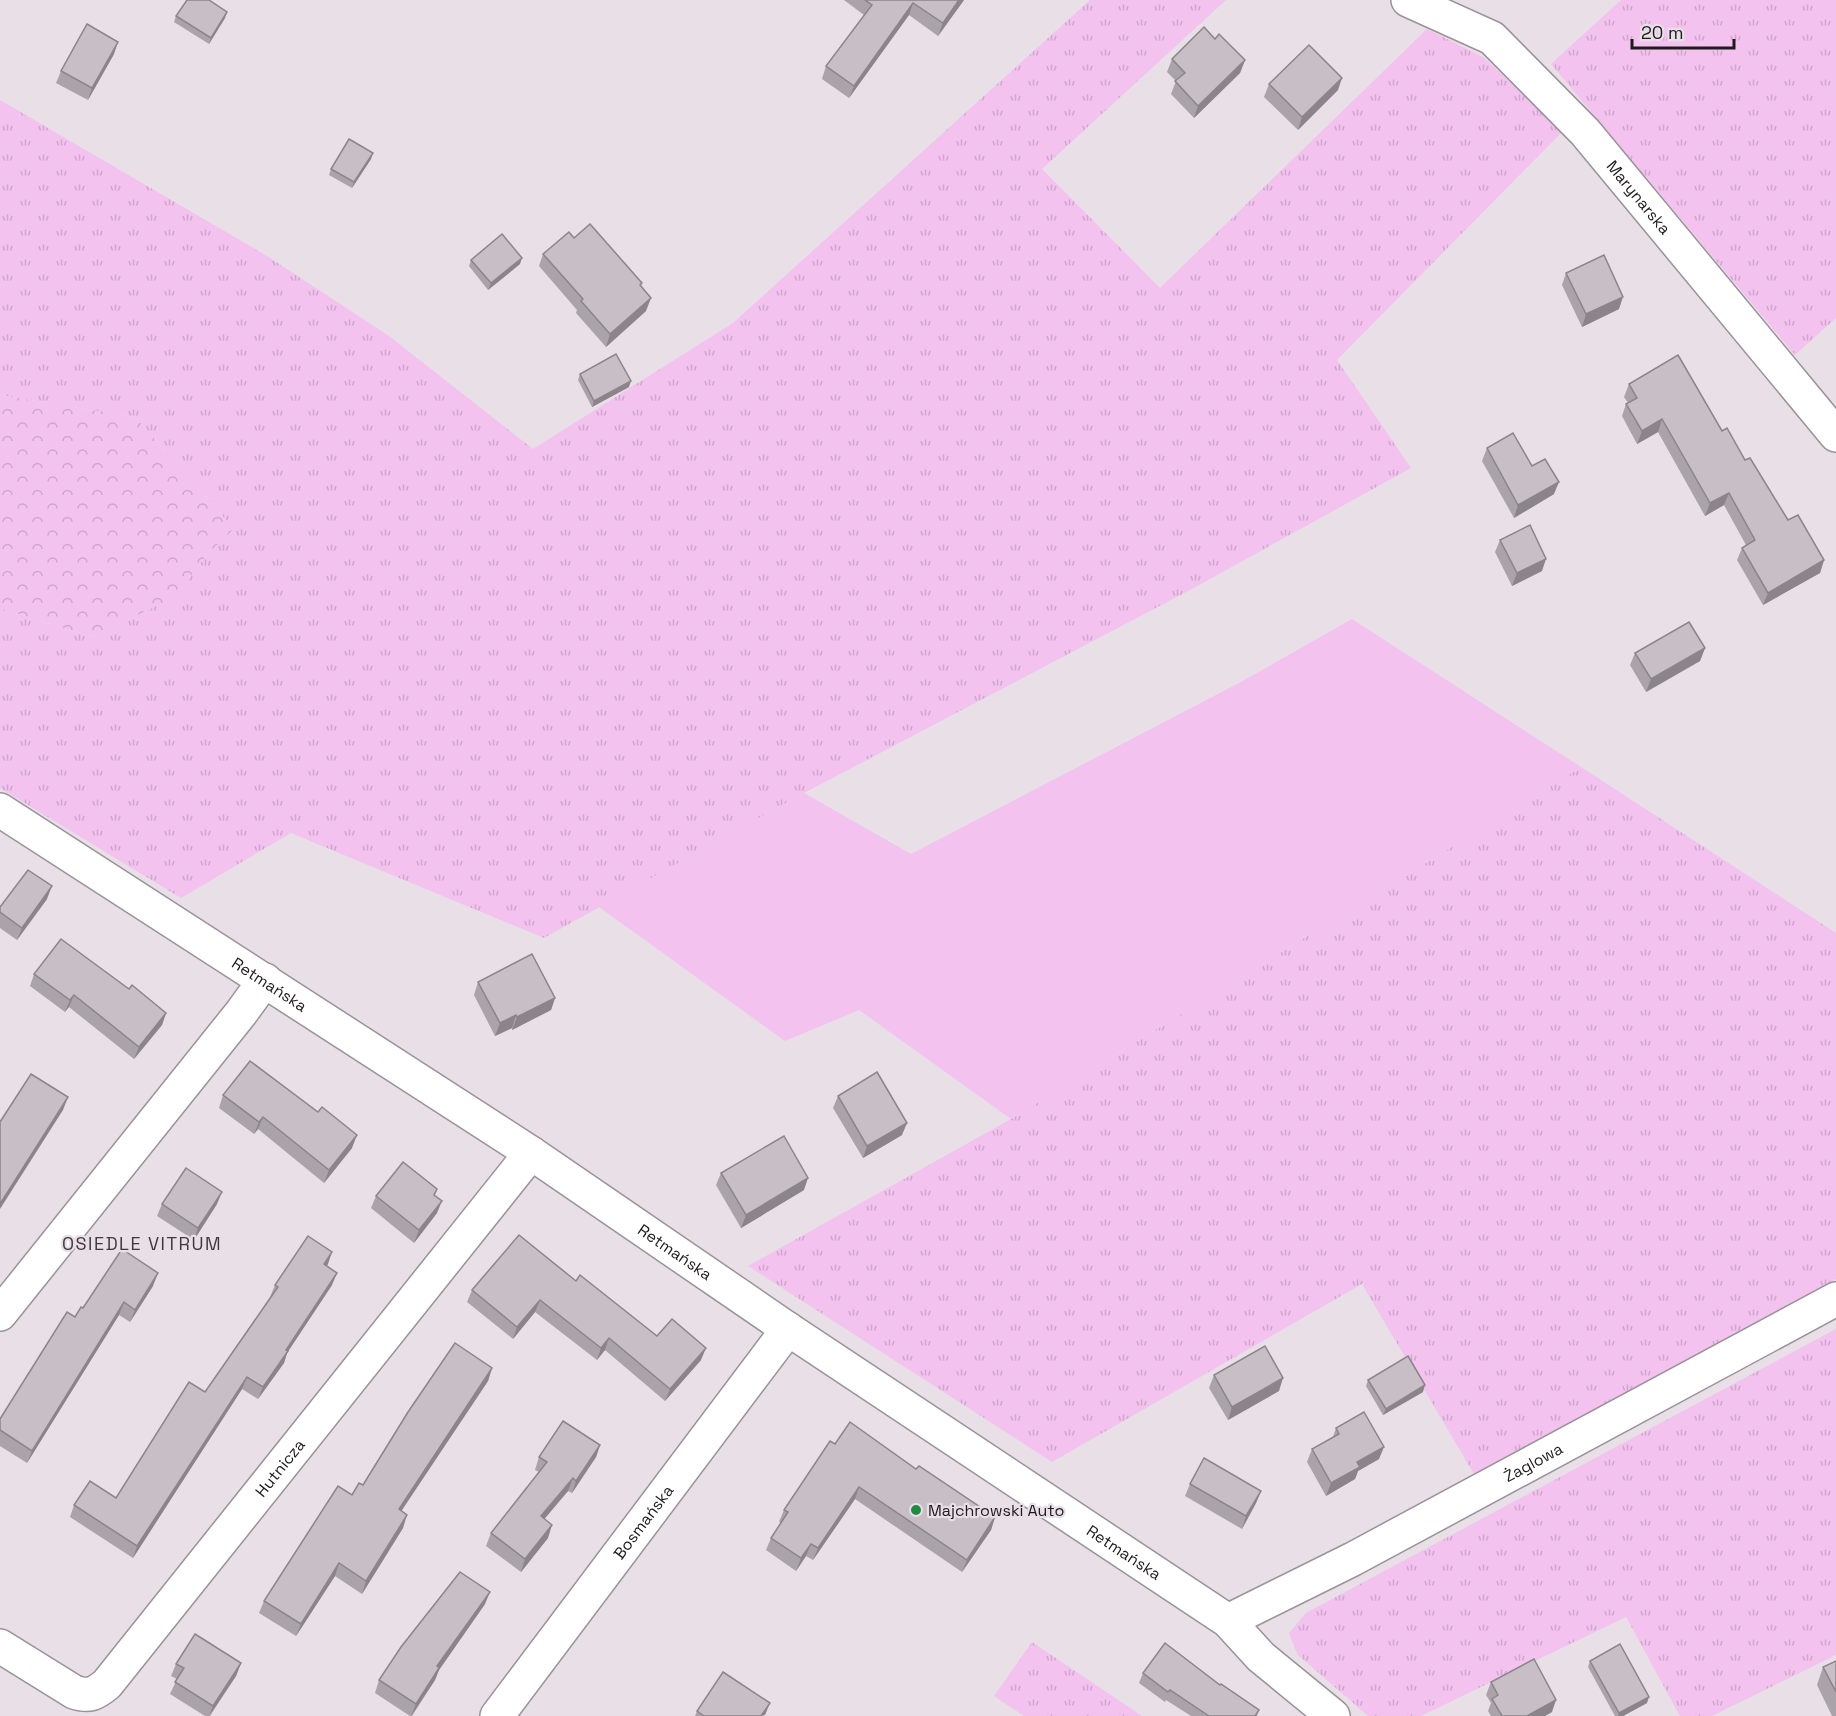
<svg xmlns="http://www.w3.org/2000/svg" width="1836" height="1716" font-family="'Space Grotesk',sans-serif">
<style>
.grass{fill:url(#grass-tufts)}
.forest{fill:url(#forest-crowns)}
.garden{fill:#f3c2ef}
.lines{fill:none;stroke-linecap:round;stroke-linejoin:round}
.minor-casing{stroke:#9a9299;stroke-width:36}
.minor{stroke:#fff;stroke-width:33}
.wall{fill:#aba3aa}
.shaded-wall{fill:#8b858b}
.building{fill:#c7bec6;stroke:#8b858b;stroke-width:1.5}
.poi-dot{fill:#228b42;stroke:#e8dfe7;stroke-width:2}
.labels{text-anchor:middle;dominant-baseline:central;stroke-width:4.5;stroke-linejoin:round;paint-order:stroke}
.street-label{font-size:16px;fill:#1e1a1d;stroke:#e8dfe7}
.poi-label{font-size:16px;fill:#1e1a1d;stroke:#e8dfe7;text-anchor:start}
.neighbourhood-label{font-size:18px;letter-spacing:1.5px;fill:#3f383e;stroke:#e8dfe7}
</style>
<defs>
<pattern id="grass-tufts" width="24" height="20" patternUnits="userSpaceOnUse" patternTransform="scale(1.5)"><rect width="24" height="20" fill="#f3c2ef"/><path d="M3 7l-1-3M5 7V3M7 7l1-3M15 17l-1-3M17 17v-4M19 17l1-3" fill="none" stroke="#d0a6cc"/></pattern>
<pattern id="forest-crowns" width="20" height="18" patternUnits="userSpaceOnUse" patternTransform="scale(1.5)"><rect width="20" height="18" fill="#f3c2ef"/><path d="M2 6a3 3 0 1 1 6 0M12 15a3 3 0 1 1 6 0" fill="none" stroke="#d0a6cc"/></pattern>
</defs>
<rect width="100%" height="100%" fill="#e8dfe7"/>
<g class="grass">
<path d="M 1090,0 L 1226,0 L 1042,169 L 1160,288 L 1427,29 L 1483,57 L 1563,131 L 1337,360 L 1411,468 L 1190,590 L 804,793 L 544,938 L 291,833 L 181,898 L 0,788 L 0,608 L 91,637 L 175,597 L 208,553 L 234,529 L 135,417 L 0,395 L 0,100 L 267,256 L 389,336 L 533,449 L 733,323 Z"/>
<path d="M 1621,0 L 1836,0 L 1836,318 L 1795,355 L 1551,64 Z"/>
<path d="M 1581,767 L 1836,933 L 1836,1279 L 1474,1474 L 1362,1284 L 1052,1462 L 748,1266 L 1011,1119 Z"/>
<path d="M 1836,1329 L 1836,1655 L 1712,1716 L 1680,1716 L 1626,1617 L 1421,1716 L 1368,1716 L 1297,1654 L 1289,1633 L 1306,1613 Z"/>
<path d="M 1032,1642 L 1142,1716 L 1024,1716 L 994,1696 Z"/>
</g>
<path class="forest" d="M 0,395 L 135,417 L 234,529 L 208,553 L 175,597 L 91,637 L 0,608 Z"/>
<path class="garden" d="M 1352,619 L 1581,767 L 1011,1119 L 859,1010 L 785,1041 L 599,907 L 804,793 L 911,854 L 1241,682 Z"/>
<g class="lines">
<defs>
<g id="minor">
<path id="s1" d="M 1408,0 L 1492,38 L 1585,132 L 1836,435"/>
<path id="s2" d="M 0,810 L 531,1153 L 788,1329 L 1228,1621 L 1261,1657 L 1333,1716"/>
<path d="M 0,1314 L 241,1013 L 265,980"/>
<path id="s3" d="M 1228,1621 L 1353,1559 L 1836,1299"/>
<path id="s4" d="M 0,1646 L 74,1692 C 89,1697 95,1694 107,1684 L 531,1153"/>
<path id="s5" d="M 497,1716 L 788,1329"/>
</g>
</defs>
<use href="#minor" class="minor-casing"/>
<use href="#minor" class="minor"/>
</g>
<g class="wall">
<path d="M 844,0 L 964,0 L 938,36 L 909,15 L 849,98 L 822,79 L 826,66 L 864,15 Z"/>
<path d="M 176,16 L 225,18 L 209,44 L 174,22 Z"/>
<path d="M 1215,39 L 1245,60 L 1240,73 L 1194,118 L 1171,94 L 1176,81 L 1167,72 L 1172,59 Z"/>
<path d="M 114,54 L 88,100 L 56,83 L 61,71 Z"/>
<path d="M 1269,84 L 1338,90 L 1298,130 L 1264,97 Z"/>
<path d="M 371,159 L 352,188 L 329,175 L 331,169 Z"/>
<path d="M 574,238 L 641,286 L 646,311 L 606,347 L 576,313 L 577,310 L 539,266 L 543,254 Z"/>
<path d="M 471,260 L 520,264 L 488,290 L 469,266 Z"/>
<path d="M 1566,273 L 1619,309 L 1582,327 L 1562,285 Z"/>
<path d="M 580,374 L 629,387 L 592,407 L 578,380 Z"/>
<path d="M 1629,384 L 1722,431 L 1745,460 L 1788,520 L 1824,560 L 1820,573 L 1763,605 L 1737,560 L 1742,548 L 1746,545 L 1724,505 L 1705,516 L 1658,432 L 1637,444 L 1622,416 L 1626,404 L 1628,403 L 1624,397 Z"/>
<path d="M 1487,448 L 1532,466 L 1554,494 L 1514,518 L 1482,461 Z"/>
<path d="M 1500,540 L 1542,571 L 1512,586 L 1495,552 Z"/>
<path d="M 1705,648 L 1700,661 L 1646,692 L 1630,665 L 1635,653 Z"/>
<path d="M 47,899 L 17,940 L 0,928 L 0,907 Z"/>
<path d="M 34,974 L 129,989 L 166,1013 L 162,1025 L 134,1059 L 69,1007 L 65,1012 L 30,986 Z"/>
<path d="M 478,982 L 555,998 L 551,1010 L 512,1030 L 512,1028 L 495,1036 L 474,995 Z"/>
<path d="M 223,1095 L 352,1148 L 324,1183 L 258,1129 L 254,1134 L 219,1108 Z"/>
<path d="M 838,1096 L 902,1135 L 863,1158 L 833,1108 Z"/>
<path d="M 721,1173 L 804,1190 L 741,1228 L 716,1185 Z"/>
<path d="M 437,1189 L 435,1195 L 437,1213 L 414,1243 L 371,1208 L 376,1196 Z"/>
<path d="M 162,1204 L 217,1204 L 194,1240 L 157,1216 Z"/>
<path d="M 328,1264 L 327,1266 L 332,1285 L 287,1353 L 284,1363 L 258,1399 L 242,1389 L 133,1558 L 70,1517 L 74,1505 L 116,1498 L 205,1392 L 270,1297 L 275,1285 Z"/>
<path d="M 576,1281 L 657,1336 L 701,1360 L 665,1401 L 605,1350 L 597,1360 L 535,1312 L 513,1339 L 467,1302 L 472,1290 Z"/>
<path d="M 153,1286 L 130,1322 L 119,1315 L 27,1463 L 0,1446 L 0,1419 L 83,1308 Z"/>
<path d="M 492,1368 L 488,1381 L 401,1511 L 403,1528 L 362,1594 L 335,1576 L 296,1636 L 259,1613 L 264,1601 L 352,1495 Z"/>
<path d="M 1214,1375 L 1279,1391 L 1228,1420 L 1209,1388 Z"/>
<path d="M 1368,1380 L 1423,1392 L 1383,1415 L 1366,1386 Z"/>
<path d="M 1336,1428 L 1379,1459 L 1358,1471 L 1355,1479 L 1326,1496 L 1307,1462 L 1312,1449 L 1333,1437 Z"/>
<path d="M 835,1444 L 916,1469 L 995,1517 L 991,1530 L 962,1572 L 855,1499 L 813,1560 L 806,1556 L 796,1571 L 766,1550 L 771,1538 L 781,1523 L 779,1522 L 784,1510 Z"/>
<path d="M 600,1445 L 596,1457 L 572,1493 L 568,1491 L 544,1519 L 548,1538 L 521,1572 L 486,1546 L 491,1533 L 539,1472 L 535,1470 L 539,1457 Z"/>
<path d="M 1190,1484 L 1261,1491 L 1256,1503 L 1242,1529 L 1185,1496 Z"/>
<path d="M 485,1604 L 439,1670 L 435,1680 L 412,1716 L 410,1716 L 375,1693 L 379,1680 Z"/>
<path d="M 1590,1661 L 1647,1703 L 1623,1716 L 1615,1716 L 1588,1667 Z"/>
<path d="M 1836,1661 L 1836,1716 L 1832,1716 L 1817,1685 L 1823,1667 Z"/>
<path d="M 241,1663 L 236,1676 L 210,1716 L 205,1716 L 170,1694 L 177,1679 L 171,1676 L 176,1664 Z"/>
<path d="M 1143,1673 L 1220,1685 L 1259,1710 L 1257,1716 L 1191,1716 L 1166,1700 L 1165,1702 L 1139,1683 Z"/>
<path d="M 1491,1682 L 1552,1712 L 1545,1716 L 1491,1716 L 1488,1711 L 1491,1703 L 1486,1695 Z"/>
<path d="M 697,1711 L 765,1716 L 695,1716 Z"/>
</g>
<g class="shaded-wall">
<path d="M 959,0 L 964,0 L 938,36 L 943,23 Z"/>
<path d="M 913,3 L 909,15 L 849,98 L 854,86 Z"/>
<path d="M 227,12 L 225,18 L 209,44 L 211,38 Z"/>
<path d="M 118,42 L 114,54 L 88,100 L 92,88 Z"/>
<path d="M 1245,60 L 1240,73 L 1194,118 L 1198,106 Z"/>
<path d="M 1342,78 L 1338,90 L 1298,130 L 1302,117 Z"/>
<path d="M 373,153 L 371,159 L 352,188 L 354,182 Z"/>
<path d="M 522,258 L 520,264 L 488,290 L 491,283 Z"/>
<path d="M 1623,297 L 1619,309 L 1582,327 L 1586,314 Z"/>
<path d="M 651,298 L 646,311 L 606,347 L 610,334 Z"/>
<path d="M 631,381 L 629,387 L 592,407 L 594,401 Z"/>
<path d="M 1662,419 L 1658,432 L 1637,444 L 1642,431 Z"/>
<path d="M 1559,482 L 1554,494 L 1514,518 L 1518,505 Z"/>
<path d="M 1729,493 L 1724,505 L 1705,516 L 1710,503 Z"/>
<path d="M 1546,559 L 1542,571 L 1512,586 L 1517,573 Z"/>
<path d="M 1824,560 L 1820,573 L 1763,605 L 1768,593 Z"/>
<path d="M 1705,648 L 1700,661 L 1646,692 L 1651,679 Z"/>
<path d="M 52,886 L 47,899 L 17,940 L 22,928 Z"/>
<path d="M 74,995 L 69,1007 L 65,1012 L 70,1000 Z"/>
<path d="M 555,998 L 551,1010 L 512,1030 L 517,1017 Z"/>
<path d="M 166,1013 L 162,1025 L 134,1059 L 139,1047 Z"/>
<path d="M 516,1015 L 512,1028 L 495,1036 L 500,1023 Z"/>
<path d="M 68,1097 L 63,1110 L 0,1209 L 0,1204 Z"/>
<path d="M 263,1117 L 258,1129 L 254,1134 L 259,1122 Z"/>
<path d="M 907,1123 L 902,1135 L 863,1158 L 867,1146 Z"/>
<path d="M 357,1135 L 352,1148 L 324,1183 L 329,1170 Z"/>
<path d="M 808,1178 L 804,1190 L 741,1228 L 746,1215 Z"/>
<path d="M 222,1192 L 217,1204 L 194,1240 L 198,1228 Z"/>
<path d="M 442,1201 L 437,1213 L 414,1243 L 419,1230 Z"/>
<path d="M 332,1252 L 328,1264 L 320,1277 L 324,1264 Z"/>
<path d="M 158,1273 L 153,1286 L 130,1322 L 135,1310 Z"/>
<path d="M 337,1273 L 332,1285 L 287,1353 L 284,1363 L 258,1399 L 263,1387 L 286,1350 Z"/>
<path d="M 540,1300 L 535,1312 L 513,1339 L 517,1327 Z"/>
<path d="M 124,1302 L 119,1315 L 27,1463 L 32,1451 Z"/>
<path d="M 609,1338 L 605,1350 L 597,1360 L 601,1348 Z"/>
<path d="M 706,1348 L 701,1360 L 665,1401 L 670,1389 Z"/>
<path d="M 492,1368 L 488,1381 L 394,1522 L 399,1509 Z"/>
<path d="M 247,1377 L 242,1389 L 133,1558 L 137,1546 Z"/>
<path d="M 1283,1378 L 1279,1391 L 1228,1420 L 1232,1407 Z"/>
<path d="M 1425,1385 L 1423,1392 L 1383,1415 L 1386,1409 Z"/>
<path d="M 600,1445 L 596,1457 L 572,1493 L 576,1481 Z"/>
<path d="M 1384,1447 L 1379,1459 L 1358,1471 L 1355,1479 L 1326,1496 L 1331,1483 L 1357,1462 Z"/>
<path d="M 573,1478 L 568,1491 L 536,1529 L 541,1516 Z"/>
<path d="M 859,1487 L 855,1499 L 813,1560 L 818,1548 Z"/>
<path d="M 1261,1491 L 1256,1503 L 1242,1529 L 1246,1516 Z"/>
<path d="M 407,1515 L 403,1528 L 362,1594 L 366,1581 Z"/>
<path d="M 995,1517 L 991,1530 L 962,1572 L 967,1560 Z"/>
<path d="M 552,1525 L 548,1538 L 521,1572 L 525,1559 Z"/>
<path d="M 811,1544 L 806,1556 L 796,1571 L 801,1558 Z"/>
<path d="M 339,1563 L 335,1576 L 296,1636 L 301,1624 Z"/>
<path d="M 490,1592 L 485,1604 L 439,1670 L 435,1680 L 411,1716 L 416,1704 L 437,1666 Z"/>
<path d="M 241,1663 L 236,1676 L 209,1716 L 213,1706 Z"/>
<path d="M 1649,1697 L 1647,1703 L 1623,1716 L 1618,1716 L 1619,1713 Z"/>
<path d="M 1556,1700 L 1552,1712 L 1545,1716 L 1527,1716 Z"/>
<path d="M 770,1703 L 765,1715 L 761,1716 Z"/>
</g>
<g class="building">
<path d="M 187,0 L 209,0 L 227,12 L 211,38 L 176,16 Z"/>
<path d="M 865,0 L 959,0 L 943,23 L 913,3 L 854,86 L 826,66 L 872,5 Z"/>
<path d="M 87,24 L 118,42 L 92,88 L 61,71 Z"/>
<path d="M 1204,27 L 1215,39 L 1219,34 L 1245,60 L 1198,106 L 1175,81 L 1185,73 L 1172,59 Z"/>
<path d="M 1309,45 L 1342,78 L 1302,117 L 1269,84 Z"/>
<path d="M 349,139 L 373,153 L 354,182 L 331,169 Z"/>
<path d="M 590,224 L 642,283 L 640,285 L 651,298 L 610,334 L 581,301 L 583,299 L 543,254 L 569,232 L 574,238 Z"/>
<path d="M 502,234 L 522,258 L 491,283 L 471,260 Z"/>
<path d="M 1604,255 L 1623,297 L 1586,314 L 1566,273 Z"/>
<path d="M 616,354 L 631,381 L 594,401 L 580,374 Z"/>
<path d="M 1678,355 L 1722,431 L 1727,428 L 1745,460 L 1750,458 L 1788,520 L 1798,515 L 1824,560 L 1768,593 L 1742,548 L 1755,540 L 1729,493 L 1710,503 L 1662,419 L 1642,431 L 1626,404 L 1637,398 L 1629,384 Z"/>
<path d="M 1513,433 L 1532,466 L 1545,459 L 1559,482 L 1518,505 L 1487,448 Z"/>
<path d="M 1530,525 L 1546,559 L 1517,573 L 1500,540 Z"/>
<path d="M 1689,622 L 1705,648 L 1651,679 L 1635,653 Z"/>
<path d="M 28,870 L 52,886 L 22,928 L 0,912 L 0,907 Z"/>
<path d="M 61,939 L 129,989 L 132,985 L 166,1013 L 139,1047 L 74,995 L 70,1000 L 34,974 Z"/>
<path d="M 532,954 L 555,998 L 517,1017 L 516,1015 L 500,1023 L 478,982 Z"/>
<path d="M 250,1061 L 318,1112 L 322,1107 L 357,1135 L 329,1170 L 263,1117 L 259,1122 L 223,1095 Z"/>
<path d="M 877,1072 L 907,1123 L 867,1146 L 838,1096 Z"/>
<path d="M 31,1074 L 68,1097 L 0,1204 L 0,1122 Z"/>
<path d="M 784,1136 L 808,1178 L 746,1215 L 721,1173 Z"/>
<path d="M 403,1162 L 437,1189 L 434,1195 L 442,1201 L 419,1230 L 376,1196 Z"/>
<path d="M 186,1168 L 222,1192 L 198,1228 L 162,1204 Z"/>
<path d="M 519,1235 L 576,1281 L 580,1275 L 657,1336 L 672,1319 L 706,1348 L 670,1389 L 609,1338 L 601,1348 L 540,1300 L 517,1327 L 472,1290 Z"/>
<path d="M 308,1236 L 332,1252 L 324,1264 L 337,1273 L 286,1350 L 288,1351 L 263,1387 L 247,1377 L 137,1546 L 74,1505 L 90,1481 L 116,1498 L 189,1382 L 205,1392 L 278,1287 L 275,1285 Z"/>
<path d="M 122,1249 L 158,1273 L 135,1310 L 124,1302 L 32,1451 L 0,1430 L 0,1419 L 67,1312 L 75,1317 L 81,1307 L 83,1308 Z"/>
<path d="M 455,1343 L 492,1368 L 399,1509 L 407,1515 L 366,1581 L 339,1563 L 301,1624 L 264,1601 L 338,1486 L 352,1495 L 359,1483 L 363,1485 L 408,1412 Z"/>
<path d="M 1265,1346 L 1283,1378 L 1232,1407 L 1214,1375 Z"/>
<path d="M 1408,1356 L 1425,1385 L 1386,1409 L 1368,1380 Z"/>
<path d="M 1364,1412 L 1384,1447 L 1357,1462 L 1360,1467 L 1331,1483 L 1312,1449 L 1339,1434 L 1336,1428 Z"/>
<path d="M 563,1421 L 600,1445 L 576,1481 L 573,1478 L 541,1516 L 552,1525 L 525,1559 L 491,1533 L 547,1462 L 539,1457 Z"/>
<path d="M 850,1422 L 916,1469 L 919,1466 L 995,1517 L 967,1560 L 859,1487 L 818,1548 L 811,1544 L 801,1558 L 771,1538 L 788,1512 L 784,1510 L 830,1441 L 835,1444 Z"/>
<path d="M 1204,1458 L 1261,1491 L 1246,1516 L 1190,1484 Z"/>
<path d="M 460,1572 L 490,1592 L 437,1666 L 439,1668 L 416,1704 L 379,1680 L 401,1647 Z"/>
<path d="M 195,1634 L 241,1663 L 213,1706 L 175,1682 L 184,1668 L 176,1664 Z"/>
<path d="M 1165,1643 L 1220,1685 L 1221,1684 L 1259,1710 L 1255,1716 L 1209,1716 L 1170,1690 L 1168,1692 L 1143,1673 Z"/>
<path d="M 1620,1644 L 1649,1697 L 1619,1713 L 1590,1661 Z"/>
<path d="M 1534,1659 L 1556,1700 L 1527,1716 L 1502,1716 L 1492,1699 L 1498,1695 L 1491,1682 Z"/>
<path d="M 1836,1661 L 1836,1692 L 1823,1667 Z"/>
<path d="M 723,1672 L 770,1703 L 761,1716 L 704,1716 L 697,1711 Z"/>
</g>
<circle class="poi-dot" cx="916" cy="1510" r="6"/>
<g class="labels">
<g class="street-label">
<text stroke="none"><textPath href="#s1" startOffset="309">Marynarska</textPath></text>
<text stroke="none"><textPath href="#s2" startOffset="321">Retmańska</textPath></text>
<text stroke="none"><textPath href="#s2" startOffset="807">Retmańska</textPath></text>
<text stroke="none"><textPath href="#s3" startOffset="344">Żaglowa</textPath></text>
<text stroke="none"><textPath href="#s4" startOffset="400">Hutnicza</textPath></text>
<text stroke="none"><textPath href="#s5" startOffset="243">Bosmańska</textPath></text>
<text stroke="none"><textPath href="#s2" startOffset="1347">Retmańska</textPath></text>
</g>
<g class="poi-label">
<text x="928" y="1510">Majchrowski Auto</text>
</g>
<g class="neighbourhood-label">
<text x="142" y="1243">OSIEDLE VITRUM</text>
</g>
</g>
<path d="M1632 39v9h102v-9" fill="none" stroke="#1e1a1d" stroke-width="3"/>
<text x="1641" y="39" font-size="18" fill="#1e1a1d" stroke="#e8dfe7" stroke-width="4.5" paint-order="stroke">20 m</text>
</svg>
